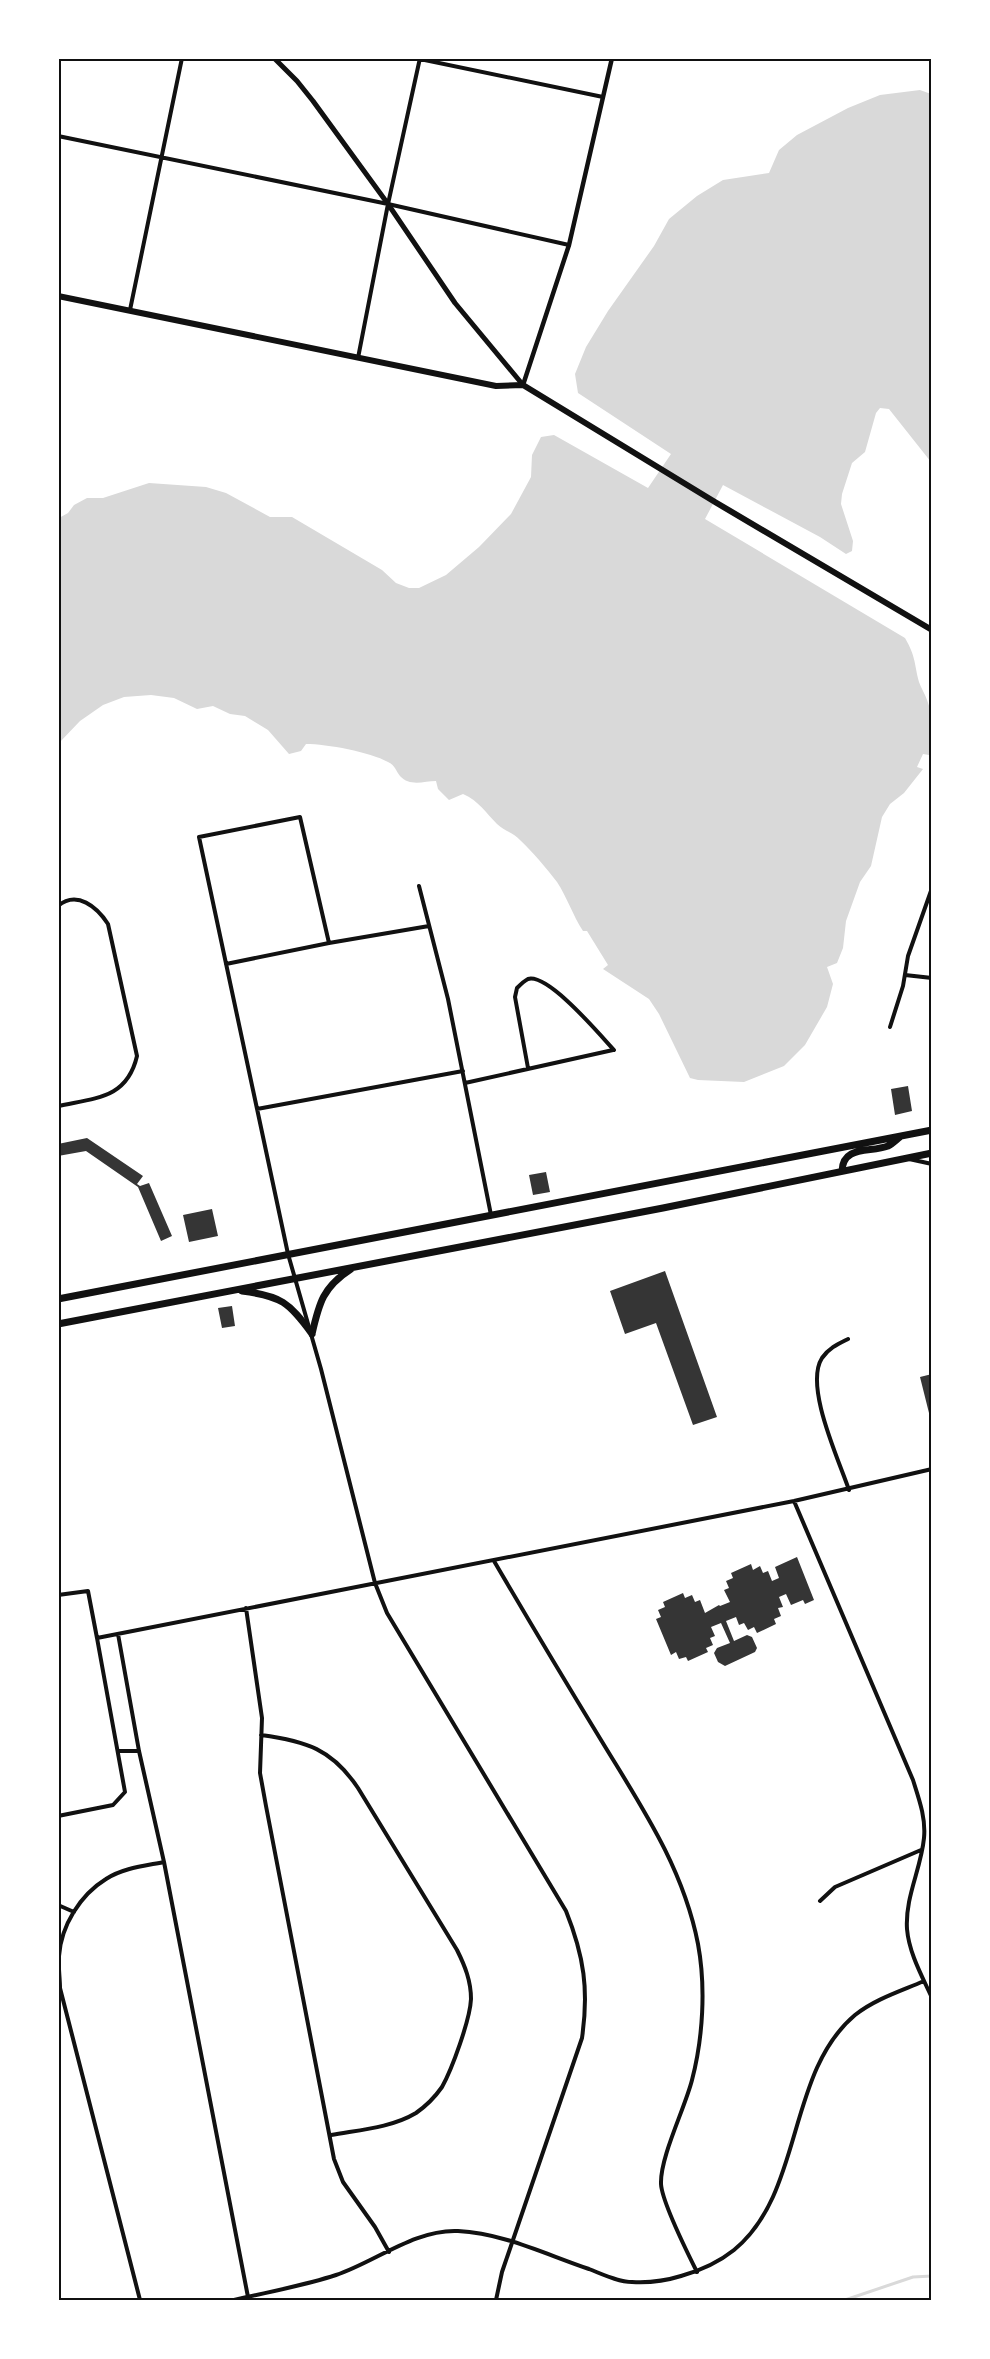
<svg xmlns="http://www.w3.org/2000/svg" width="990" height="2359" viewBox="0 0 990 2359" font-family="Signika,sans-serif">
<rect width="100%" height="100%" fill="#fff"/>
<path fill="#d9d9d9" d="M920,90L931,94V462L889,409L880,408L876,413L865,452L852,463L842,494L841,504L853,541L852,551L846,554L820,537L723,485L705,519L905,638C916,657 914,663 919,682C921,688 925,694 927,700C933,715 935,739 929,755L923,754L917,767L923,769L904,793L890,804L882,817L871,866L860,882L846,921L843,948L837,963L827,967L833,984L827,1007L805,1045L784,1066L744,1082L698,1080L690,1078L659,1014L649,999L603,969L608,965L587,931H583C573,916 567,897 557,882C547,869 532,851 520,840C514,833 504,831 497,824C486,813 479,801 463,794L449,800L438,789L436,781C424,781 410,787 400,776C396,771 395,765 388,762C370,752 327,744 306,744L301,751L289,754L268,730L245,716L230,714L213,706L197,709L174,698L151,695L124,697L103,705L80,721L59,743V518L68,513L74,505L87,498H103L149,483L206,487L226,493L270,517H292L382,570L396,583L409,588H419L446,575L479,547L511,514L531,477L532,455L541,437L554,435L648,488L671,454L578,393L575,374L586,347L608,311L654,246L669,219L697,196L723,180L769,173L779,150L797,135L848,108L880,95Z"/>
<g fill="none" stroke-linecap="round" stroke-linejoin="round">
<path stroke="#d9d9d9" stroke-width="3" d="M845,2300L913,2277L932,2276"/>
</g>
<path fill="#353535" d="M908,1086L912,1111L895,1115L891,1089Z
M87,1138L143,1176L137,1184L140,1186L149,1183L172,1236L161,1241L138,1187L86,1151L58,1156V1144Z
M546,1172L550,1192L533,1195L529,1175Z
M212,1209L218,1236L189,1242L183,1215Z
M665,1271L717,1417L693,1425L656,1323L625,1334L610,1291Z
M232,1306L235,1326L222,1328L218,1308Z
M932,1374V1421H931L920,1377Z
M797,1557L814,1600L805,1604L803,1600L791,1605L786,1594L779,1597L783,1607L778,1608L781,1616L774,1619L776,1624L757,1633L754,1627L748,1630L744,1623L739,1625L736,1617L726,1621L734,1641L747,1635L752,1637L757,1648L755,1652L725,1666L718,1662L714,1653L717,1648L730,1643L721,1623L711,1627L715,1636L710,1638L713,1645L706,1648L708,1652L688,1661L686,1657L679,1659L676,1652L671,1655L656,1619L661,1617L658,1610L665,1607L663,1602L683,1593L685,1598L692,1595L695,1602L700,1600L705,1613L719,1605L720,1606L730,1602L724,1590L729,1588L726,1581L733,1578L731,1573L751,1564L753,1570L760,1566L763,1573L768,1571L772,1581L779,1578L775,1567Z"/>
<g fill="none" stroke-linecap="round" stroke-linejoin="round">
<path stroke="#111" stroke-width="4" d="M415,58L603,97
M58,136L388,204L569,245
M130,310L182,58
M358,358L388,204L420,58
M419,886L448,999L491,1215
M58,906C77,890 97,907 108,924L137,1056C127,1099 95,1098 58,1106
M329,943L300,817L199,837L288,1254L321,1369L375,1583L387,1613L566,1911C584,1956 589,1990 582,2038L502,2272L496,2300
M226,964L329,943L429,926
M905,975L932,978
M890,1027L903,986L908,956L932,888
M528,1068L515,997L517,988C520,985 524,981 528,979C548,973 600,1035 614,1050
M465,1083L613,1050
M257,1109L463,1071
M909,1159L932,1164
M848,1339C838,1344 829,1348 822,1358C804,1386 839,1460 849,1490
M794,1501L913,1780C919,1799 926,1818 924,1838C921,1869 905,1897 907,1929C909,1953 922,1976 932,1998
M494,1561C529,1621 565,1681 601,1740C641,1806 683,1867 698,1944C706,1987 703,2038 692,2080C685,2108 660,2157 661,2184C662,2202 688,2254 697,2272
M58,1595L88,1591L97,1638L794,1501L932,1469
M246,1608L262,1718L260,1773L266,1806L334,2159L343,2182L375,2227L389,2252
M118,1634L139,1751L164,1862L248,2297
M261,1735C306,1741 332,1749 358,1788L457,1950C465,1966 471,1981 471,1999C470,2020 452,2069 442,2087C435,2097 426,2106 416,2113C391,2128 358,2130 331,2135
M119,1751H139
M58,1816L113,1805L125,1792L97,1638
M820,1901L835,1887L921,1850
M58,1905L74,1912
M140,2300L60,1988C60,1978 58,1966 59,1956C61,1926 80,1895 106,1879C123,1868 144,1866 164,1862
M234,2300C268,2292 303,2286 336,2275C375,2262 415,2229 458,2231C503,2233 547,2255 589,2269C602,2274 618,2282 632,2282C650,2283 665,2281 681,2276C699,2271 719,2262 734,2250C804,2193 786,2073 855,2015C875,1999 901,1991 924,1981"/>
<path stroke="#111" stroke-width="4.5" d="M523,385L569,245L612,58"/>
<path stroke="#111" stroke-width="5" d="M274,58L297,81L313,101L388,204L455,303L523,385"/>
<path stroke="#111" stroke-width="6" d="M58,296L496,386L523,385L715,502L932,630"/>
<path stroke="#111" stroke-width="7" d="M842,1171C843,1145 870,1153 888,1146C892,1144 896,1140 900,1137
M242,1291C281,1296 289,1302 312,1334
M58,1299L932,1130
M58,1324L663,1208L932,1153
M312,1334C319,1303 323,1287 351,1269"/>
</g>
<rect width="990" height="2359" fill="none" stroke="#ffffff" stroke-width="120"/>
<rect x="60" y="60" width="870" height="2239" fill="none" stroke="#111" stroke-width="2"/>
</svg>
